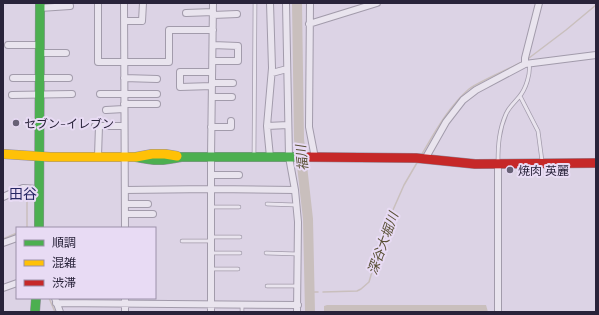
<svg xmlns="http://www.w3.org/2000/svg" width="599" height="315" viewBox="0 0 599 315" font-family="'Playfair Display','Noto Sans JP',serif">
<rect width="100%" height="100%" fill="#dcd3e5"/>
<path fill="#c9bfbd" d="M327,305H486L488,312H324V306Z"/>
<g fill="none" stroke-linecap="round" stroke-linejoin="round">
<path stroke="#c9bfbd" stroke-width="1.5" d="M529,58L566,30L596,5
M422,154C435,132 449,106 469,89C482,80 507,70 522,62
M27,228V192
M3,239L17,233
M310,292H318
M323,292L357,291L361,289L369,282L385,228L404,185L418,161
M49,298L55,312"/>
<path stroke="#c9bfbd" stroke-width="10" d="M297,3L299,139L308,219L310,312"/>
<defs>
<path id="lane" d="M520,96L538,131L542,161
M254,155L255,3
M498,162C498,145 499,130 506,114C509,107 514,103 519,97C526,89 531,73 529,63
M267,204L296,205
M211,207H239
M211,237H240
M182,241H211
M211,253H240
M266,253L298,254
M211,269H238
M267,286H298
M242,312V305"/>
<path id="street" d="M98,3V62H169V30H213
M124,3L125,228
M270,3L272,68L267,126L270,157
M286,3L289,157L295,190L298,222L297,312
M310,3L309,127L315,158
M539,3L525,58V64L596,55
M40,8L70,6
M186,13L213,12
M213,15L237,14
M124,21H142L143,3
M309,24L377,3
M8,45H40
M39,53H66
M213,61H238V46L213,45
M272,73L287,69
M13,78H69
M124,78L157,79
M212,83H233
M212,86L180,87V72H212
M100,94H157
M12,95L72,94
M212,97H232
M124,104H157
M106,110L124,109
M95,126H124
M267,126L288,125
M211,127H231V121
M98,156L99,126
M425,159L446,122L463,100L476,90L525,64
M498,164V312
M211,175H239
M125,190L211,189L295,190
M3,197L23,188L39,189
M125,204H148
M125,214H153
M3,243L17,238
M3,288L17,283
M55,298L60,312
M56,303L298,305
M125,312V298
M211,312V157L213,3"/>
<path id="fast" d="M136,157C155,161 162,161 181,157H303
M39,228L40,3
M35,312L36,298"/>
<path id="slow" d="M3,154L50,157H136L152,154H165L177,156"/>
<path id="jam" d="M303,157L416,158L475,164L596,163"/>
</defs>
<use href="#lane" stroke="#a29bab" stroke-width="4.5"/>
<use href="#street" stroke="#a29bab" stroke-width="8"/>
<use href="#fast" stroke="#918b9b" stroke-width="10"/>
<use href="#slow" stroke="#918b9b" stroke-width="10"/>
<use href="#jam" stroke="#918b9b" stroke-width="10"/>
<use href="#lane" stroke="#e9e4ee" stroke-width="3"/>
<use href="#street" stroke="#e9e4ee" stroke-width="6"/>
<use href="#fast" stroke="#4caf50" stroke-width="9"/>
<use href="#slow" stroke="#ffc107" stroke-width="9"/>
<use href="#jam" stroke="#c62828" stroke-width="9"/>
</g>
<g fill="#686176" stroke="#e8dbf4" stroke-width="1.5">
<circle cx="16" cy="123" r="4"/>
<circle cx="510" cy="170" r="4"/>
</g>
<g text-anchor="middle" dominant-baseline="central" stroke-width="4" stroke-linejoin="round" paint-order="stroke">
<g font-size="12" fill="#29233a" stroke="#e8dbf4" text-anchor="start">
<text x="24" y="123">セブン-イレブン</text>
<text x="518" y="170">焼肉 英麗</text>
</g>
<g font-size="13" font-style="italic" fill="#584f34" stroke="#e8dbf4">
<text transform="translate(301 158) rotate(-96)">福川</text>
<text transform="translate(382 243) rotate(-70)">深谷大堀川</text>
</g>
<g font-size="14" fill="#262663" stroke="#e8dbf4">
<text x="23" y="193">田谷</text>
</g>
</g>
<rect width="599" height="315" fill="none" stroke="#29233a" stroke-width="8"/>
<rect x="16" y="227" width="140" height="72" fill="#e8dbf4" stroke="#9c91aa"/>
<rect x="24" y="240" width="20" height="6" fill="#4caf50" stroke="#9c91aa"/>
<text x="52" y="247" font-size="12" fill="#29233a">順調</text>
<rect x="24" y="260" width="20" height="6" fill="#ffc107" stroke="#9c91aa"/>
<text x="52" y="267" font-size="12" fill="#29233a">混雑</text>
<rect x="24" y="280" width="20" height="6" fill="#c62828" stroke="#9c91aa"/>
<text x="52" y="287" font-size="12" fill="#29233a">渋滞</text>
</svg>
